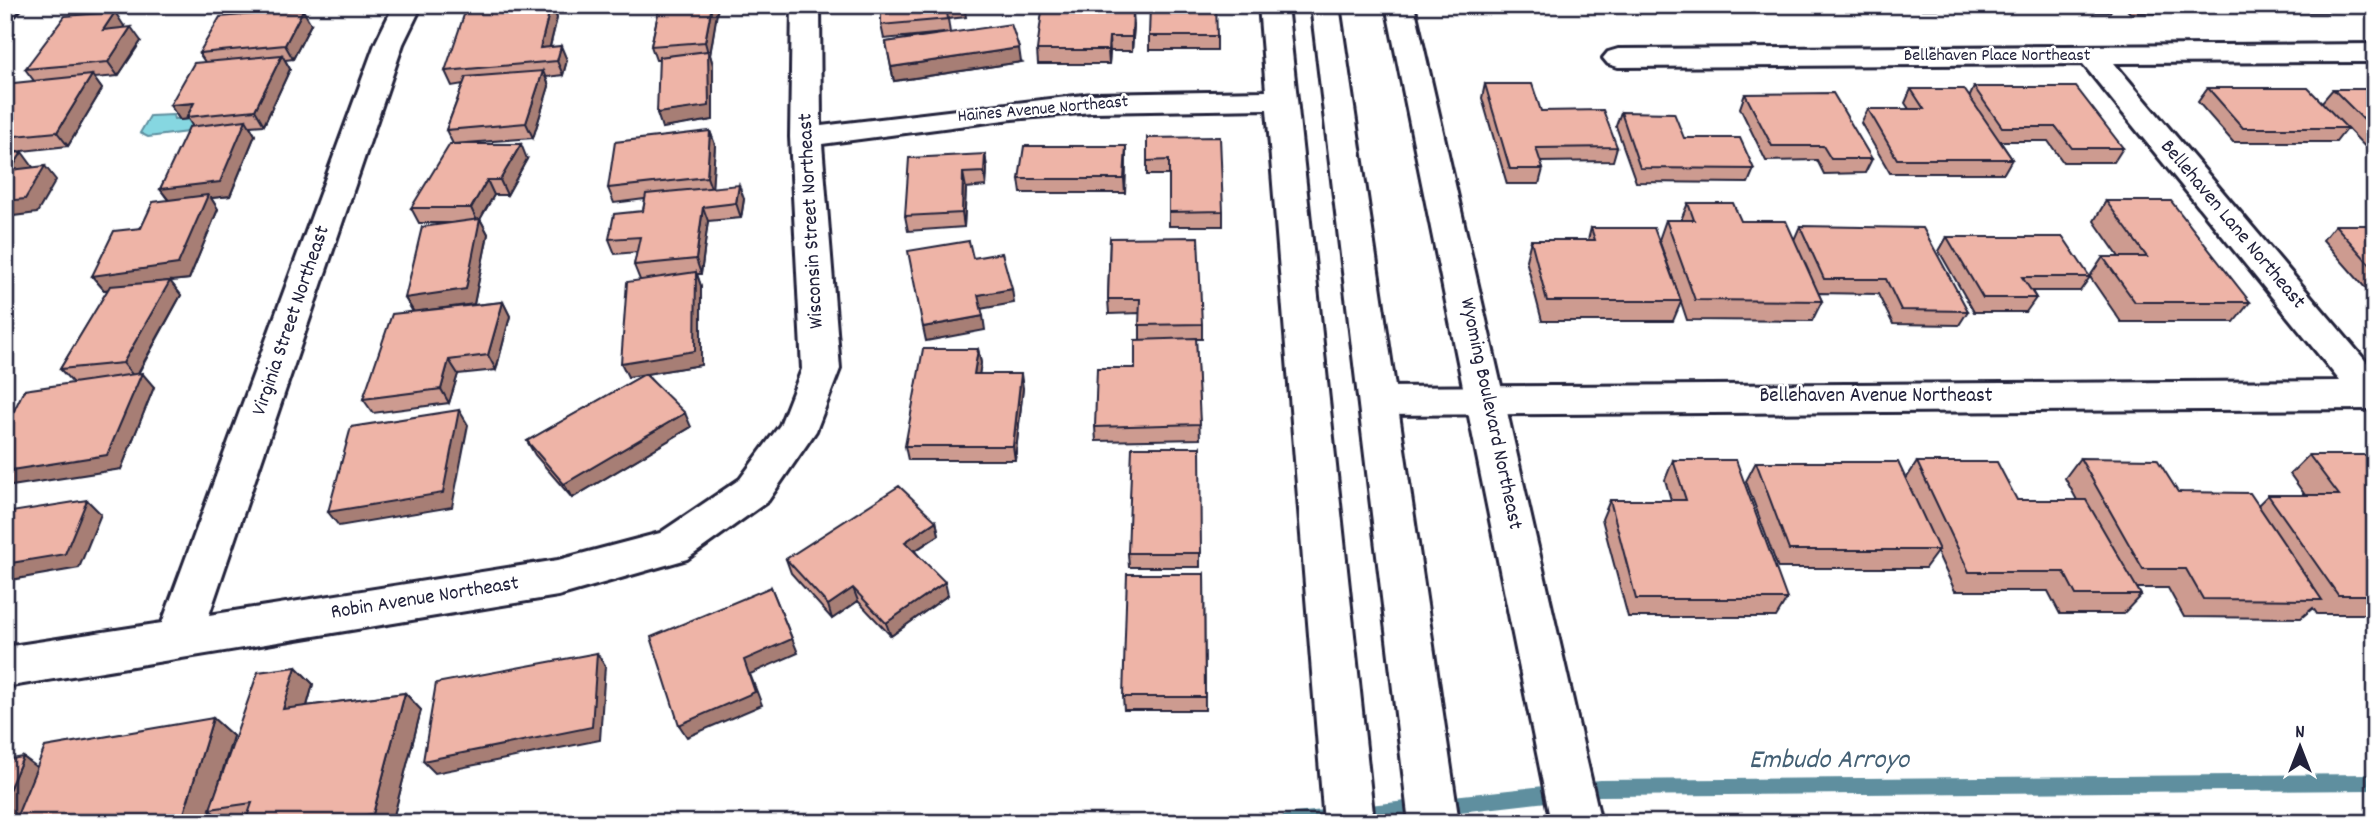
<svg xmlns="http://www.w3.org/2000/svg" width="2380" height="828" viewBox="0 0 2380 828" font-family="Dekko,sans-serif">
<rect width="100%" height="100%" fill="#fff"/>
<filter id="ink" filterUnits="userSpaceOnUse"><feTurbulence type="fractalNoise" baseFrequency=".0143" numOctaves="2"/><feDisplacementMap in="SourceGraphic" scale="14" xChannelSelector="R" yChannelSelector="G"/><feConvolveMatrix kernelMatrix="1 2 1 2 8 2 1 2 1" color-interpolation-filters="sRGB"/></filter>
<g filter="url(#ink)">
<path fill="#86d7e1" stroke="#5e8f9f" stroke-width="2" d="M173,115L174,119L201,118L195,131L148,137L140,133L150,116Z"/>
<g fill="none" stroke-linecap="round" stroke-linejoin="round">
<path fill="#5e8f9f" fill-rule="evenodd" d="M2375,774V790L1600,796L1364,823H1277L1280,817L1286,814L1600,780Z"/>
<defs>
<path id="minor" d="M5,5H23L15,15L5,17Z
M394,5H422L403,44L209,615L558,560L660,533L740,479L780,425L802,369L790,137L792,5H820L821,126L1092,94L1266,91L1259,5H1287L1374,823H1324L1267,109L1092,112L1012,119L822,144L840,369L816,431L768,501L687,559L558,596L5,687V647L162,623L375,44Z
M2375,44V62L2114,63L2375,372V409L1378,415L1365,411L1359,401L1365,391L1378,387L2340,381L2083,64L1618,67L1608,64L1603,58L1608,52L1618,49Z"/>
<path id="secondary" d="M1311,5H1339L1459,823H1409Z
M1386,5H1414L1601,823H1551Z"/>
</defs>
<use href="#minor" stroke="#22223b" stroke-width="6"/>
<use href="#secondary" stroke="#22223b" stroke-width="6"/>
<use href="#minor" fill="#fff" fill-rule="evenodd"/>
<use href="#secondary" fill="#fff" fill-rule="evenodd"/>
</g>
<path fill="#cd9b90" stroke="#22223b" stroke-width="2" d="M476,5H574L569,14H556L557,18L550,47L567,60L563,75L546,77L549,86L533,138L453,144L446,130L463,84L452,86L445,71L479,11Z
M660,5H718L710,55L713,65V120L662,128L659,60H656L651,46Z
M881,5H964L966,17L948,19L950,33L1021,62L894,81L886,42L944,33L884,39L881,25Z
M1112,5L1113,11L1134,25L1132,51H1110L1109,64H1038L1037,50L1066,11Z
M1680,5H1733L1731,11H1682Z
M1790,5H1894L1892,9H1792Z
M1901,5H2005L2003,9H1904Z
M2067,5H2114L2110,12H2073Z
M2123,5H2175L2170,13H2130Z
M2232,5H2345L2340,12L2239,13Z
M2348,5H2375V11H2355Z
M311,24L293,59L285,60L290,69L264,125L250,126L255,135L230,196L211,198L218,209L189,279L170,281L181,295L138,374L154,387L121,469L73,383L60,369L108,290H104L92,276L168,200L160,189L193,127L188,119L180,120L170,105L205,62L199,53Z
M124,26L123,28L141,41L118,76L94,78L102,89L68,146L5,153V95L34,81L25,69Z
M1149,36H1217V50H1149Z
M1485,84L1617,147L1613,161L1540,162L1543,169L1539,184H1507L1482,98Z
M1974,87L2123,148L2114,162H2063L2048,141H2000L2012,159L2004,173H1890L1861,123L1868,109H1909L1905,103L1911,89L1970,96Z
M2208,88L2322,102L2333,89L2375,92V157L2347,128L2336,142H2233L2198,102Z
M1745,94L1872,159L1865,173L1824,174L1817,160L1766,161L1740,108Z
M1621,112L1684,138L1754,169L1748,183L1636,182L1616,126Z
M710,131L715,145L712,188L744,199L741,218L708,221L701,274H697L701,286V365L646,374L691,427L572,498L535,455L527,441L645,374L628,377L640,280L634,265L637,252L615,254L609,239L643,211L645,199L614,203L608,188Z
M1147,138L1223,211V226H1169V175H1147Z
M985,154L987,168L986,186L966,188L964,227L908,231L905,216Z
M527,159L507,195H494L480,219L488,234L474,304L434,309L503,302L510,316L496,370L458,374L449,403L373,413L363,399L413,312L405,298L454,223H419L411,208Z
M1126,160L1125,193H1021L1019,179Z
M2106,201L2250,302L2234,322H2121L2090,277L2080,291H2032L2036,298L2026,312H1974L1939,251L1947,237L2090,276L2103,257H2119L2094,221Z
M1688,203L1794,240L1800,226L1968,311L1959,325L1893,324L1878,294L1818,293L1822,301L1812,321L1687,320L1681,302L1673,321H1542L1526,260L1531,240H1588L1591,228L1678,293L1659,240L1666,220H1681Z
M2335,225H2375V299L2323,240Z
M1110,238L1202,324V339H1196L1200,439L1096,441L1095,427L1135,368L1140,339V313L1109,314L1108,299Z
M978,349L981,363L979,374L1023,388L1015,460H908L905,446Z
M1200,447V567H1129L1128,553Z
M2309,455H2375V614H2317L2313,608L2301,618L2184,617L2168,588H2137L2141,595L2123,614H2060L2048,591H1955L1937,552L1925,568H1778L1746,481L1756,462L1906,479L1917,462L2017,500H2077L2065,478L2080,458L2178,492L2258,505L2268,495H2305L2290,474Z
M1673,460L1787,599L1776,617H1628L1602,519L1610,500H1671L1665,480Z
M936,521L939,535L915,551L948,595L891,636L858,601L832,619L791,573L786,559Z
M1204,574L1205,710H1124L1123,697Z
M296,667L313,684L307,706L405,693L421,710L392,823H227L210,810L207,823H5L23,757L37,767L213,718L233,736L216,790Z"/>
<path fill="#a77e75" stroke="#22223b" stroke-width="2" d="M551,5L557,18L546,62L540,48Z
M565,5H574L569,14Z
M712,5H718V7L710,55L713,65V120L662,128L657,113L708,53L705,42Z
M303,10L311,24L293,59L285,45Z
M1133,11L1134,25L1132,51V37Z
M115,12L124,26L113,44L103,30Z
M131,27L141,41L118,76L108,62Z
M1109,37L1110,51L1109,64L1108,50Z
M561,46L567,60L563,75L557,61Z
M1019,48L1021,62L894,81L891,67Z
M282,55L290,69L264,125L255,110Z
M543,71L549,86L533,138L526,123Z
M92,75L102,89L68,146L57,132Z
M194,103L187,117L188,119L180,120L170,105Z
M246,120L255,135L230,196L211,198L218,209L189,279L170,281L181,295L135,378L123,363L169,281L104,290L92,276L171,203L160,189Z
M710,131L715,145L712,191L707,177Z
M521,144L527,159L507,195L500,180Z
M1126,146V160L1125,193L1124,179Z
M22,152L33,167L23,184L11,170Z
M985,154L987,168L986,186L984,172Z
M45,166L56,180L37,213L5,217V201Z
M963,173L966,188L964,227L962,213Z
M487,180L494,195L478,223L471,208Z
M739,185L744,199L741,218L736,203Z
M703,207L708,221L701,274L696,259Z
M480,219L488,234L474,304L414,312L405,298Z
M696,272L701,286V365L628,377L621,363Z
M1012,289L1014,303L980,309L978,295Z
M503,302L510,316L496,370L488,355Z
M983,316L985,330L926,341L923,327Z
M978,349L981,363L977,388L974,374Z
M449,360L458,374L449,403L441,389Z
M142,373L154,387L121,469L5,487V471Z
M1021,374L1023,388L1015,460L1013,446Z
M459,410L468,425L452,507L339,526L328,512Z
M685,413L691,427L572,498L564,484Z
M87,500L101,514L79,568L5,581V564Z
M936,521L939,535L908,555L905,542Z
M945,582L948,595L891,636L886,623Z
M771,587L798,653L750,674L762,705L687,737L679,725L744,660Z
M853,588L858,601L832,619L828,605Z
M597,653L605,666L600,740L435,773L423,761Z
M296,667L313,684L301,727L283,709Z
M405,693L421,710L392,823H383L373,814Z
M213,718L233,736L207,823H181Z
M23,757L40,770L18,823H5V799Z
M69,819L74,823H48Z"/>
<path fill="#eeb4a7" stroke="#22223b" stroke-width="2" d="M542,5H551L540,48L561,46L557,61L445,71L465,12Z
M660,5H712L705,42L651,46Z
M881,5H946L948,19L881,25Z
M1066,5H1112L1111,11H1133L1132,37H1109L1108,50H1037L1042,11H1066Z
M1150,5H1216L1217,36H1149Z
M303,10L285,45L199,53L220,17Z
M115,12L103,30L131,27L108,62L25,69L65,16Z
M1011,24L1019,48L891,67L886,42Z
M708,51L709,106L657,113L659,57Z
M282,55L255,110L187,117L194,103L170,105L194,63Z
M543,71L526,123L446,130L466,77Z
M92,75L57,132L5,137V95L14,83Z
M1485,84H1532L1541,111L1603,110L1617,147L1536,148L1543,169H1510Z
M1974,87H2076L2123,148H2072L2056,127H2002Z
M2208,88H2308L2347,128H2243Z
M1911,89H1964L2012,159H1897L1868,109H1924Z
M2333,89H2372L2375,92V131Z
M1833,93L1872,159H1831L1823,146H1772L1745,94Z
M1621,112L1674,113L1684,138H1740L1754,169L1640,168Z
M246,120L220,182L160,189L189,127Z
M710,131L707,177L608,188L615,142Z
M1220,137L1223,211L1169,212V160L1147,161V138Z
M450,144H521L500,180H487L471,208H411Z
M1024,146H1126L1124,179H1019Z
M22,152L11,170L45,166L25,199L5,201V154Z
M985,154L984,172L963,173L962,213L905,216L909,158Z
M739,185L736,203L703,207L696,259L634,265L640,237L609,239L614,214L643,211L646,194Z
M208,195L178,264L92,276L114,231L141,228L153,202Z
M2106,201H2171L2250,302H2135L2103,257H2147Z
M1688,203H1733L1741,221H1786L1822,301L1695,300L1666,220H1694Z
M480,219L466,289L405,298L422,227Z
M2335,225H2375V270Z
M1800,226L1923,228L1968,311L1901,310L1886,279H1824Z
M1591,228H1654L1681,301H1547L1531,240H1595Z
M1198,237L1202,324L1139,325L1140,299H1108L1110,238Z
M1947,237H2063L2090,277H2022L2036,298H1983Z
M969,241L973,258L1002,253L1012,289L978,295L983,316L923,327L908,251Z
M696,272L695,351L621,363L627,282Z
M170,281L123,363L60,369L110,286Z
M503,302L488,355L449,360L441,389L363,399L392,314Z
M1196,338L1200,424L1095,427L1097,368H1135V340Z
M923,349H978L974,374H1021L1013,446H905Z
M142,373L107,455L5,471V429L24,390Z
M645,374L685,413L564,484L527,441Z
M459,410L443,493L328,512L351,427Z
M1132,447H1200L1201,553H1128Z
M2309,455H2375V595H2338L2268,495H2339Z
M2080,458L2157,459L2178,492L2250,493L2322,600L2203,599L2186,569H2143Z
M1673,460H1736L1787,599H1636L1610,500H1686Z
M1756,462H1898L1939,550H1789Z
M1917,462H1997L2017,500H2086L2141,595H2076L2064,572H1969Z
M899,486L936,521L905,542L945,582L886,623L853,588L828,605L786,559Z
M87,500L65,554L5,564V513Z
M1127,574H1204L1205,697H1123Z
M771,587L792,639L744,660L755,692L679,725L651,637Z
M597,653L592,727L423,761L436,683Z
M296,667L283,709L405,693L373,814L311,823H245L252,803L210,809L258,672Z
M213,718L181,823H67L69,819L48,823H14L45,747Z
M23,757L5,799V760Z"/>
</g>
<g text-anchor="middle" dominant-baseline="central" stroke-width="5" stroke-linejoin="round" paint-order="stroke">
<g font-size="18" fill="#22223b" stroke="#fff">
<text x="1997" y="56">Bellehaven Place Northeast</text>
<text transform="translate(1043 110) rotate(-5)">Haines Avenue Northeast</text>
</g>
<g font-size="21" fill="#22223b" stroke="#fff">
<text transform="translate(812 221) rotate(-93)">Wisconsin Street Northeast</text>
<text transform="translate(2232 225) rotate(50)">Bellehaven Lane Northeast</text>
<text transform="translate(292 321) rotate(-71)">Virginia Street Northeast</text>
<text x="1876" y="397">Bellehaven Avenue Northeast</text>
<text transform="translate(1490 414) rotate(78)">Wyoming Boulevard Northeast</text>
<text transform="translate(425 599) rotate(-9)">Robin Avenue Northeast</text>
</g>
<g font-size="28" font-style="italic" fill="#456175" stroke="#fff">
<text x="1829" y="762">Embudo Arroyo</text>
</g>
</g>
<rect width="2380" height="828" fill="none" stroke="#fff" stroke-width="28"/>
<rect x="14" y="14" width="2352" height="800" fill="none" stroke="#22223b" stroke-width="2.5" filter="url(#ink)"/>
<g transform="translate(2300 747)" stroke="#ffffff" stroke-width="5" paint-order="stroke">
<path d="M0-5L12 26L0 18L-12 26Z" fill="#22223b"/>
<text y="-10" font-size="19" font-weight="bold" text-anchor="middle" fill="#22223b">N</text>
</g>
</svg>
